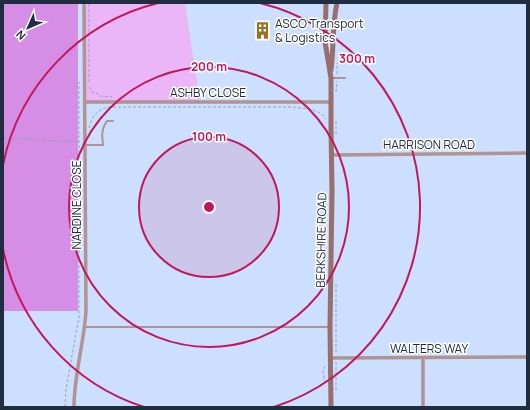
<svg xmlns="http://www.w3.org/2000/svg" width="530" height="410" viewBox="0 0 530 410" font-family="Manrope,sans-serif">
<rect width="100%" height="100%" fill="#ccdffe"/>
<path fill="#ebb6f7" d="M84,3H185L200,102H85Z"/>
<path fill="#d68de5" d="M3,3H78V311H3Z"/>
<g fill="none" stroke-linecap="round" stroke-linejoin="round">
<path stroke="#93a4bf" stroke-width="1" stroke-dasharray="3 2" stroke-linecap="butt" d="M337,74V63
M89,82V3
M89,87L92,92L96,93L100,96L112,97
M336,92L337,81
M113,107H293C305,109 319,108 326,119
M336,121V134
M89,128C92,115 99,107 113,107V106
M79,134V83L80,82
M3,138L79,142
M336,284V353
M336,362V391
M325,366L323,371L325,384
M65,407L66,389L79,317V135"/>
<path stroke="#b09392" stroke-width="2" d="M332,78H345
M85,145H103C102,136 101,129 107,121H113
M85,327H329"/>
<path stroke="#b09392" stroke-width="3.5" d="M85,102H331
M331,155L527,153
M331,358L527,357
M74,407C74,375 84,343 86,311L84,3
M423,407V358"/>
<path stroke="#996e6e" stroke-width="5" d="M326,3L325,42L331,78V128L332,191L330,327L331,407
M331,70C334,47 332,25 337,3"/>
</g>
<circle cx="209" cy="207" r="70" fill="#c2185b" fill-opacity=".12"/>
<g fill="none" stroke="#c2185b" stroke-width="2">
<circle cx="209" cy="207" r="70"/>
<circle cx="209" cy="207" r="140"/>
<path d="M144 407A210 210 0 0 1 3 249M3 165A210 210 0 0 1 158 3M260 3A210 210 0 0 1 274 407"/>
</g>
<defs>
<symbol id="building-bare" viewBox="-9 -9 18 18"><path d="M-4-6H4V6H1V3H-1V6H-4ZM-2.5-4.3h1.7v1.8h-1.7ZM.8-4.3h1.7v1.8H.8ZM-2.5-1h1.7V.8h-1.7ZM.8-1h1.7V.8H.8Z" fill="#9b721f" stroke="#fff" stroke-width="2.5" paint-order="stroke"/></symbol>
</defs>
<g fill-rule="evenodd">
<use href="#building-bare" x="250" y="18" width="25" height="25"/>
</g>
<g text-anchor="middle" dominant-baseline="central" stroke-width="3" stroke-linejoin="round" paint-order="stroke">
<g font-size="12" fill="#202c40" stroke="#fff" text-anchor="start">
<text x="275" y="23">ASCO Transport<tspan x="275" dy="14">&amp; Logistics</tspan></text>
</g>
<g font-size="12" fill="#202c40" stroke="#fff">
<text x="208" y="92">ASHBY CLOSE</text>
<text x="429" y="144">HARRISON ROAD</text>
<text transform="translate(76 205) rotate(-90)">NARDINE CLOSE</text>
<text transform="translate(321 240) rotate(-89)">BERKSHIRE ROAD</text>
<text x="429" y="348">WALTERS WAY</text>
</g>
</g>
<circle cx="209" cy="207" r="6" fill="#c2185b" stroke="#fff" stroke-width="2"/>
<g font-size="12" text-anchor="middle" font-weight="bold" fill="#c2185b" stroke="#fff" stroke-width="3" stroke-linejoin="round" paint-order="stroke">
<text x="357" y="63">300 m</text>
<text x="209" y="71">200 m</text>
<text x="209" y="141">100 m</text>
</g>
<rect width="530" height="410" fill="none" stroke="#202c40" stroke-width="8"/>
<g transform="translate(28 28) rotate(225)" stroke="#ffffff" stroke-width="3" paint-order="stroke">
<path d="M0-3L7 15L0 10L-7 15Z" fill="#202c40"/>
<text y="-6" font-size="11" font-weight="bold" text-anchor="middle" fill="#202c40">N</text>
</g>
</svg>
